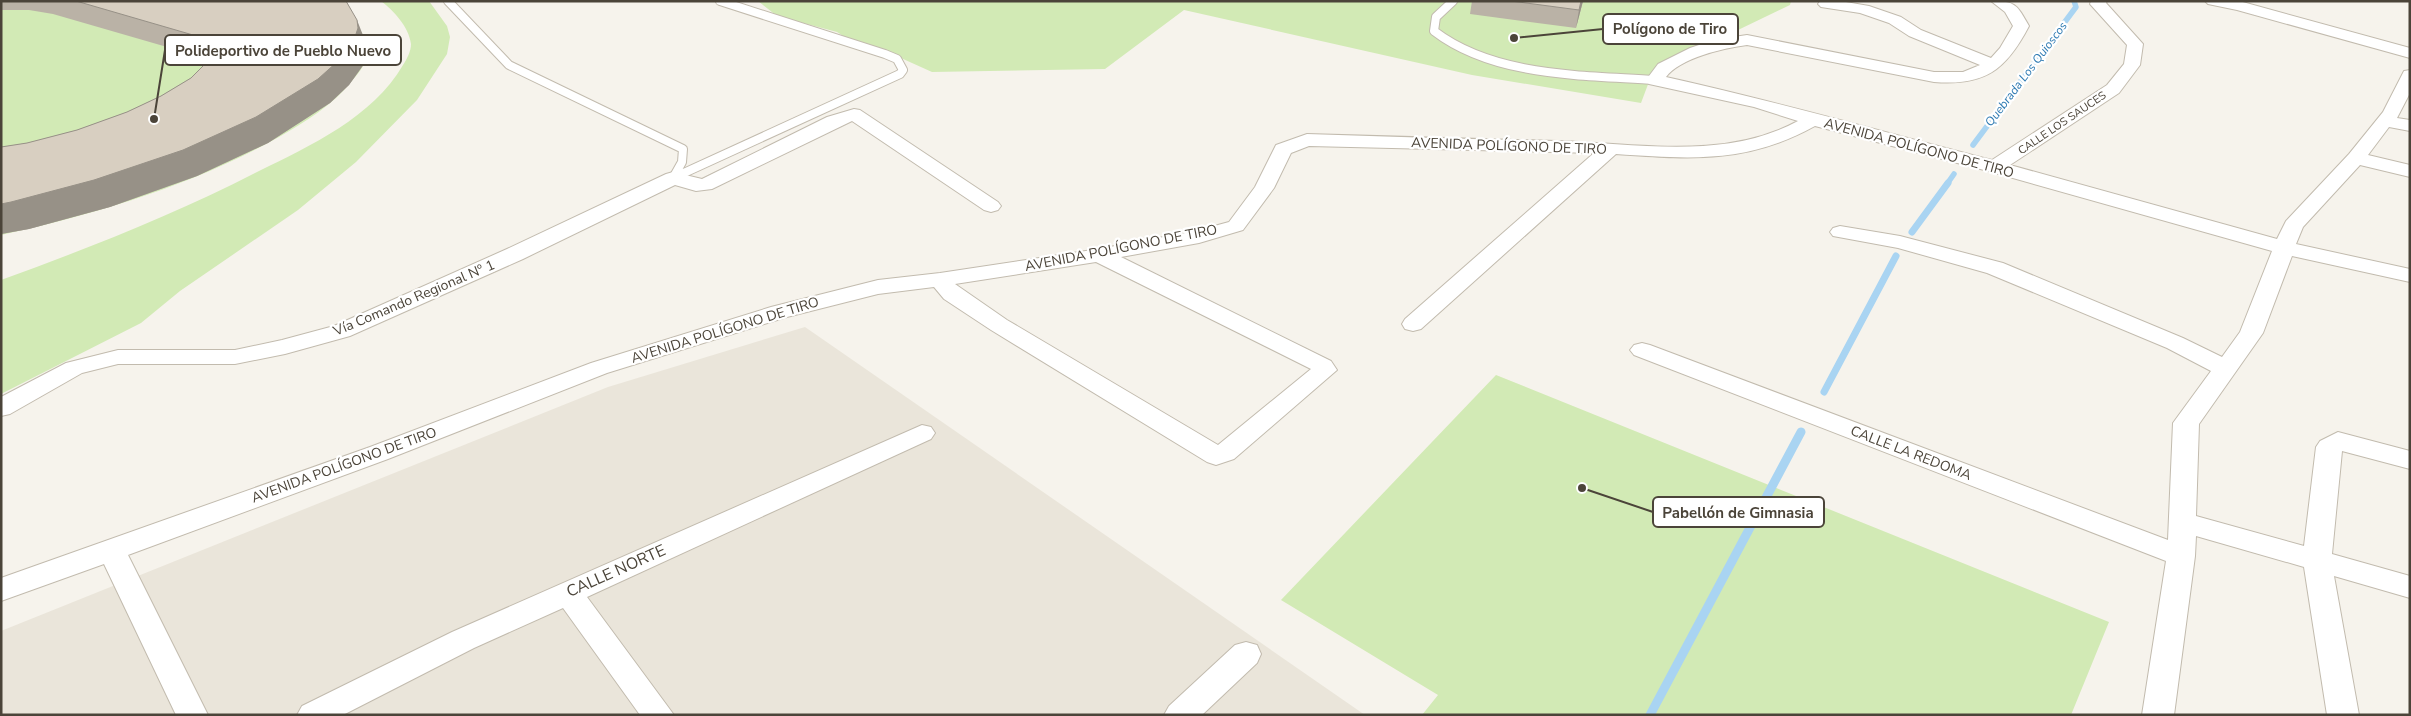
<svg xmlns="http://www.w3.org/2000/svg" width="2411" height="716" viewBox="0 0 2411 716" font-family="'Nunito Sans',sans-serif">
<rect width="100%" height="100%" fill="#f6f3ec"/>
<path fill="#eae5da" d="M805,327L1365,715H1V631L608,387Z"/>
<path fill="#d2eab5" d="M1,1L359,28C363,35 368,44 368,52C367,63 358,74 351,82C333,105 305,122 279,137C193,185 97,214 1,235Z
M381,1H429L447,26L450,37L447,54L417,100L356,162L298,210L180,291L141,323L1,394V280C89,248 176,214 259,171C310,146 373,117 403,65C407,59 411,51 411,44C409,27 394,11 381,1Z
M758,1H1791L1790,5L1653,71L1641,103L1472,75L1184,10L1105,69L932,72L892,54L848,39L837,32L777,16Z
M1496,375L2109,622L2071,715H1422L1438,695L1281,600Z"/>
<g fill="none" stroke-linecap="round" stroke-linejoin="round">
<path stroke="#a9d4f2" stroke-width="5.5" d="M1973,145L2076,7L2074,1
M1947,184L1954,174"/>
<path stroke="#a9d4f2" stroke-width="7" d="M1912,232L1948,183
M1824,392L1896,256"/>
<path stroke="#a9d4f2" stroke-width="9" d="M1650,715L1801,432"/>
<defs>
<path id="service" d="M448,1L509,65L683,149L682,162L673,178
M1453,1L1436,17L1434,31C1494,77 1582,75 1655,80
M673,178L900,74L903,70L897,59L885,54L720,1"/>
<path id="minor" d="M1820,1H1840L1869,6L1901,17L1921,30L1991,58L2000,48L2013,26L2005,12L1991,1C2016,1 2017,5 2029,26C2006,70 1985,86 1934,82L1747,45C1724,48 1680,58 1666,77C1775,101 1883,132 1992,160L2107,85L2124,64L2127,45L2090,4L2091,1H2107L2106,3L2143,44L2140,65L2119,93L2010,165L2277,239L2286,221L2349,154L2383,112L2404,71L2410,70V93L2397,118L2410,120V131L2389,127L2368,155L2410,165V177L2360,165L2303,227L2296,244L2410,269V282L2292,256L2263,333L2199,424L2196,516L2304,546L2316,447L2320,441L2338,432L2410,451V469L2342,451L2332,554L2410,576V598L2334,576L2359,715H2327L2304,567L2196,536L2195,556L2174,715H2142L2166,561L1634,355L1630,350L1634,345L1642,343L1650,345L2168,540L2173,423L2211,371L2167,348L1987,273L1898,248L1833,236L1830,232L1833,228L1840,226L1900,236L2003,263L2183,338L2222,357L2240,332L2272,251L1988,171L1815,126C1747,164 1691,159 1616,154L1421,329L1413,331L1405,329L1402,324L1405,319L1594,153L1309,146L1291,153L1274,188L1243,230L1199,243L1121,257L1331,361L1337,370L1234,459L1216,465L1207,462L991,330L944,299L934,287L878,294L787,317L607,373L388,459L128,555L208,715H176L104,564L1,601V578L370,447L591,363L771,307L878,280L940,273L1099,249L1196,231L1229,222L1255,187L1276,145L1307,134C1390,137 1473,139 1557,141C1637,143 1724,161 1798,121L1754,107L1649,84L1646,80L1658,64L1690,48L1714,40L1747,35L1934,72H1963L1980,65L1909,36L1889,23L1860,13L1821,7L1818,4ZM1096,262L1311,369L1218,445L1007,320L955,284Z
M2205,1H2239L2410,48V58L2237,10L2208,4Z
M854,109L860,110L998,202L1001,206L998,210L991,212L984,210L852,121L712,189L696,191L675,185L523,259L350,336L285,354L235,364H118L82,373L10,414L1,416V397L66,363L118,350H235L282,340L334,326L507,249L666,174L673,172L702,179L827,117Z
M922,425L931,427L935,433L931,439L587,597L674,715H640L563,608L474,648L343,715H297L302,706L452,632Z
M1246,642L1257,645L1261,654L1257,663L1202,715H1164L1169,706L1235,645Z"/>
</defs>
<use href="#service" stroke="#c2bbae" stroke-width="10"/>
<use href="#minor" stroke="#c2bbae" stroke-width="2"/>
<use href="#service" stroke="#fff" stroke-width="8"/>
<use href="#minor" fill="#fff" fill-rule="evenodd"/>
</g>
<path fill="#bab2a6" d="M1,1H346L366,43L368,52L364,64L349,85L330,103L268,143L197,176L110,207L29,229L1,234V147L27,143L77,130L127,112L161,96L191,78L207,62L208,60L205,58L53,14L29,10H1Z
M1472,1H1583L1576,28L1470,14Z"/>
<path fill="#979187" d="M1581,1H1583L1576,28L1579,10Z
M357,20L366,43L368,52L364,64L349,85L330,103L268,143L197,176L110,207L29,229L1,234V204Z"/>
<path fill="#d8cfc1" stroke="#979187" d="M76,1H346L357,20L358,28L354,40L338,61L318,79L256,117L183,150L94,180L11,202L1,204V147L27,143L77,130L127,112L161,96L191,78L207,62L210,51L206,42L193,35Z
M1511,1H1581L1579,10Z"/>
<g text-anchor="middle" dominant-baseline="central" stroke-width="4.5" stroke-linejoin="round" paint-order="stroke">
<g font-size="11" fill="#4b4439" stroke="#fff">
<text transform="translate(2062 123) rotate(-34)">CALLE LOS SAUCES</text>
</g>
<g font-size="12" font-style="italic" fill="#2e7ab2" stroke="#fff">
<text transform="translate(2026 74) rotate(-53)">Quebrada Los Quioscos</text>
</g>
<g font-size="14" fill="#4b4439" stroke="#fff">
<text transform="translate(1509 146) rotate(2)">AVENIDA POLÍGONO DE TIRO</text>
<text transform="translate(1919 148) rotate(15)">AVENIDA POLÍGONO DE TIRO</text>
<text transform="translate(1121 248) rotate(-11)">AVENIDA POLÍGONO DE TIRO</text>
<text transform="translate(414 298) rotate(-23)">Vía Comando Regional Nº 1</text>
<text transform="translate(725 330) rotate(-17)">AVENIDA POLÍGONO DE TIRO</text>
<text transform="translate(1911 453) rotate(21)">CALLE LA REDOMA</text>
<text transform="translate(344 465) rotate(-20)">AVENIDA POLÍGONO DE TIRO</text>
</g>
<g font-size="16" fill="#4b4439" stroke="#fff">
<text transform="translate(616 571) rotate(-24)">CALLE NORTE</text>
</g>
</g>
<path fill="none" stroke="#4b4439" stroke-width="2" d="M1514 38L1603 29M154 119L165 50M1582 488L1653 512"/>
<g fill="#4b4439" stroke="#fff" stroke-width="2">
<circle cx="1514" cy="38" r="5"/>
<circle cx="154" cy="119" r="5"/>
<circle cx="1582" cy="488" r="5"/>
</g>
<g fill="#fff" stroke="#4b4439" stroke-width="2">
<rect x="1603" y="14" width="135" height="30" rx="5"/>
<rect x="165" y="35" width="236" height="30" rx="5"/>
<rect x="1653" y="497" width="171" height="30" rx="5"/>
</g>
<g font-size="15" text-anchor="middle" font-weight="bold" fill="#4b4439">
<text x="1670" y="34">Polígono de Tiro</text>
<text x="283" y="56">Polideportivo de Pueblo Nuevo</text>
<text x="1738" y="518">Pabellón de Gimnasia</text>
</g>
<rect width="2411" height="716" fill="none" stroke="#4b4439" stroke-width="5"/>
</svg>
